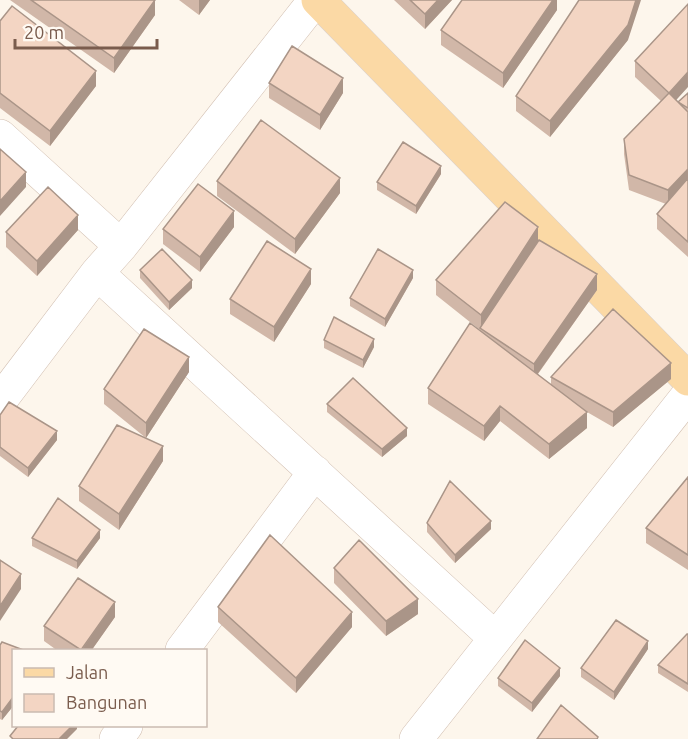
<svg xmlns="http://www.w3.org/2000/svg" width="688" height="739" viewBox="0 0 688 739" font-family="Ubuntu,sans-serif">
<rect width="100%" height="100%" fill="#fdf6ec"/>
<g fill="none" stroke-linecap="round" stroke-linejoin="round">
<defs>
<path id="minor" d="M0,136L121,246
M97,273L494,637
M0,401L97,273L121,246L315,0
M182,650L315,472
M116,739L126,726
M416,739L688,395"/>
<path id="major" d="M318,0L688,379"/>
</defs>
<use href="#minor" stroke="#d1beb0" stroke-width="34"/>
<use href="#major" stroke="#dad1cd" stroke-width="34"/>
<use href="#minor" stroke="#fff" stroke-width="33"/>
<use href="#major" stroke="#fbd9a5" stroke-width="33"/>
</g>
<path fill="#d1b7a8" d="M10,0H155V15L114,73Z
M179,0H210L199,15Z
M394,0H452L425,29Z
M557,0V10L503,88L441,45V30Z
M0,21L96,86L50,146L0,108Z
M628,40L550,137L516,111V96Z
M635,61L678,102L688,93V257L657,229V214L666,204L629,190L624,154V139L661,101L635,77Z
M269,83L343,93L320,130L269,98Z
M441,174L416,214L377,190V182Z
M217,181L340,193L295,254L217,196Z
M234,227L200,272L163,244V229Z
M78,230L37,276L6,247V232Z
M538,242L597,290L538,374L551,385V377L671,379L613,427L587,412V428L549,459L500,421L484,441L428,404V388L480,330L436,295V280Z
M140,270L192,288L169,310L140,278Z
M413,278L385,327L350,306V298Z
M311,284L274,342L230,314V299Z
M324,340L374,347L363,368L324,348Z
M189,372L146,438L104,404V389Z
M327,404L407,436L382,457L327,412Z
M0,415L57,440L28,477L0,456Z
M163,461L119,530L79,501V486Z
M688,477V570L646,543V528Z
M427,523L491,529L455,563L427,532Z
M32,538H100L77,569L32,546Z
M334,568L418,614L386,636L334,583Z
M218,607L352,627L296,693L218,622Z
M115,617L91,651H58L44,641V626Z
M688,634V692L658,673V665Z
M0,645L14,651V705L2,720L0,719Z
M648,649L614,700L581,677V668Z
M560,676L532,712L498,686V678Z"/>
<path fill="#aa9588" d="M155,0V15L114,73V58Z
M199,0H210L199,15Z
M438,0H452L425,29V14Z
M553,0H557V10L503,88V73Z
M636,0H641L628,40L550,137V121Z
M96,71V86L50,146V131Z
M688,72V87L669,108V93Z
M343,78V93L320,130V115Z
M441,166V174L416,214V206Z
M688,169V184L668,205V190Z
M26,172V187L0,216V201Z
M340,178V193L295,254V239Z
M234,211V227L200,272V257Z
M78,215V230L37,276V261Z
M538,227V242L481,328V315Z
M311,269V284L274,342V327Z
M413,270V278L385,327V319Z
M597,274V290L534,379V364Z
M192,280V288L169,310V302Z
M374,339V347L363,368V360Z
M189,357V372L146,438V423Z
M671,363V379L613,427V412Z
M500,406V421L484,441V426Z
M587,412V428L549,459V444Z
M407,428V436L382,457V449Z
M57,431V440L28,477V468Z
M163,446V461L119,530V514Z
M491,521V529L455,563V555Z
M100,530V538L77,569V561Z
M21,574V589L0,621V606Z
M418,599V614L386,636V621Z
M115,602V617L91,651H81Z
M352,612V627L296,693V678Z
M648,641V649L614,700V692Z
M560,668V676L532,712V703Z
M14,696V705L2,720V712Z
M72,726H77V729L67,739H59Z"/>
<path fill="#f3d5c3" stroke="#aa9588" stroke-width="1.5" d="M31,0H155L114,58Z
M410,0H438L425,14Z
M462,0H553L503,73L441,30Z
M579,0H636L628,25L550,121L516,96Z
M688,4V72L669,93L635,61Z
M12,6L96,71L50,131L0,93V21Z
M292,46L343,78L320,115L269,83Z
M669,93L678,102L688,93V108L678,102L688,112V169L668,190L629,175L624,139Z
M261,120L340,178L295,239L217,181Z
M403,142L441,166L416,206L377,182Z
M0,149L26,172L0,201Z
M688,178V242L657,214Z
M198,184L234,211L200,257L163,229Z
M48,187L78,215L37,261L6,232Z
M505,202L538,227L481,315L436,280Z
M539,240L597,274L534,364L480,328Z
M267,241L311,269L274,327L230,299Z
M162,249L192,280L169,302L140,270Z
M378,249L413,270L385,319L350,298Z
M613,309L671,363L613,412L551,377Z
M334,317L374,339L363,360L324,340Z
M470,323L587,412L549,444L500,406L484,426L428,388Z
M144,329L189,357L146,423L104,389Z
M353,378L407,428L382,449L327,404Z
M9,402L57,431L28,468L0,447V415Z
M117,425L163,446L119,514L79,486Z
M688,477V555L646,528Z
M450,481L491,521L455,555L427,523Z
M58,498L100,530L77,561L32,538Z
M270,535L352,612L296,678L218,607Z
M359,540L418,599L386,621L334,568Z
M0,560L21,574L0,606Z
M78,578L115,602L81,650L44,626Z
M616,620L648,641L614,692L581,668Z
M687,634H688V684L658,665Z
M525,640L560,668L532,703L498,678Z
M2,642L26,651H14V696L2,712L0,711V645Z
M561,705L598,737L597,739H537Z
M18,726H72L59,739H13L10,736Z"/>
<rect x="12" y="649" width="195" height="78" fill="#fffaf3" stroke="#cabbb1" stroke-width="1.5"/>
<rect x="24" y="668" width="30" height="9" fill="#fbd9a5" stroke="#cabbb1" stroke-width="1.5"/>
<text x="66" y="679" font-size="18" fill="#7a5c4d">Jalan</text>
<rect x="24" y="694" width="30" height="18" fill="#f3d5c3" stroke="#cabbb1" stroke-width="1.5"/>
<text x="66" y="709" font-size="18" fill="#7a5c4d">Bangunan</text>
<path d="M15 39v9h142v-9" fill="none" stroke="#7a5c4d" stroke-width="3"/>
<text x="24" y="39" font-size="18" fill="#7a5c4d" stroke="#fffaf3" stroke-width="4.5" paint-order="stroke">20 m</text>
</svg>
